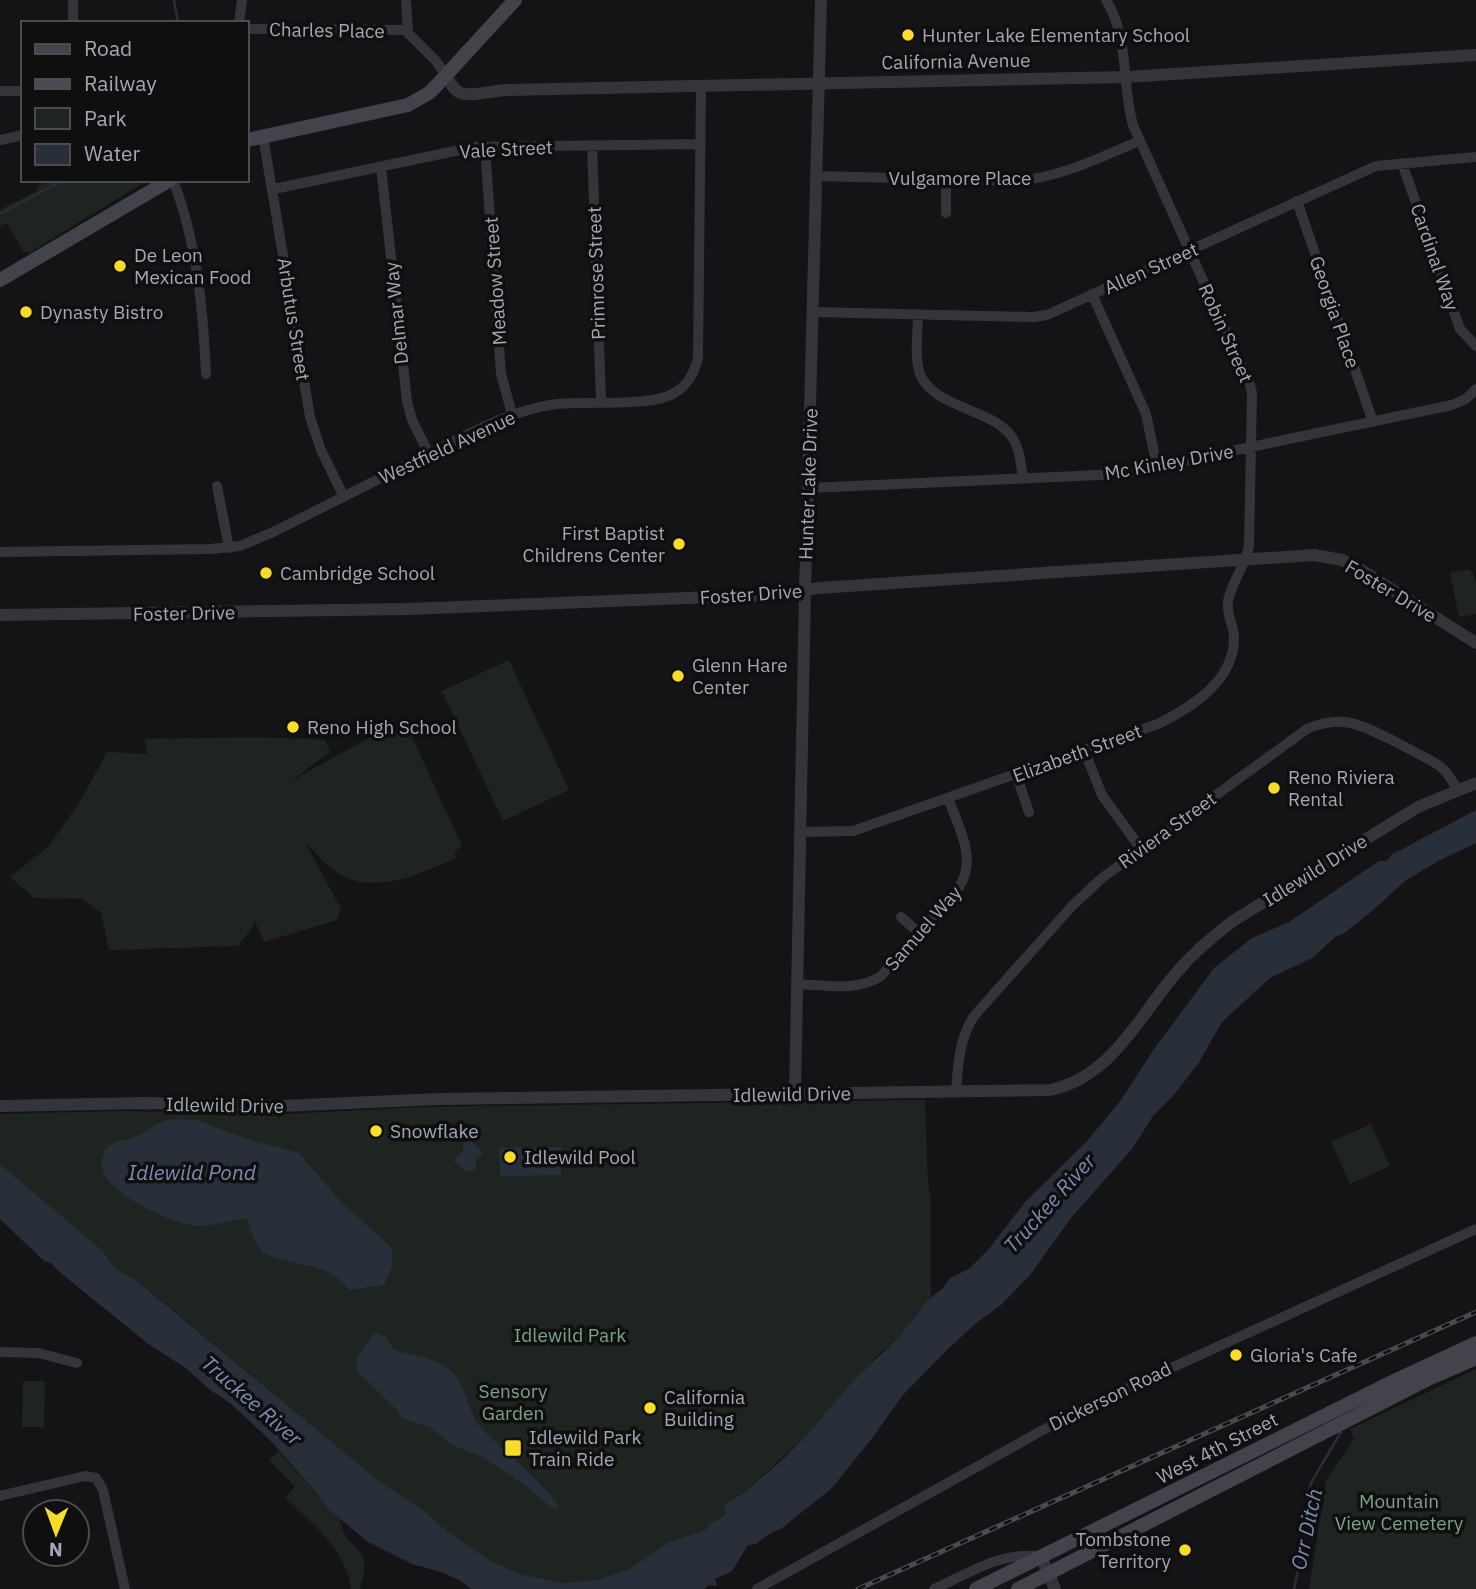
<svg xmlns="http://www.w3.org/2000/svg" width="1476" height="1589" viewBox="0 0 1476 1589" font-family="'IBM Plex Sans',sans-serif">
<rect width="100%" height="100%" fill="#141315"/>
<path fill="#1e2520" d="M48,180H148L29,253L23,251L7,223L0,226V210L37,191V186Z
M1468,569L1473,573L1476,585V614L1459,617L1450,573Z
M509,660L569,790L503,821L442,691Z
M387,728L412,737L462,846L454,852L456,858C422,873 377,895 341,875C327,867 316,853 305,842L341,909L337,920L264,942L254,920L253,927L238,946L109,950L101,913L82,899L34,898L10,877L47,848L79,803L107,752L147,754L145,739L258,737L325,740L330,752L291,781Z
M925,1100L928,1182L931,1202V1297L899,1337L878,1355L806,1436L747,1490L736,1496L725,1509L726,1512L723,1517L711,1523L705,1530L669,1542L627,1570L595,1580L562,1583L520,1574L491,1561L443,1528L423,1510L378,1480L154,1294L137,1281L115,1268L103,1251L0,1164V1114L114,1111L286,1114L420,1107Z
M1371,1124L1390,1166L1350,1184L1331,1142Z
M1476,1369V1589H1309L1326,1480L1354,1439L1350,1429Z
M23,1381H45L44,1427H22Z
M278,1451L322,1499L327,1508L340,1518C343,1545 360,1544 364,1561C366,1571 361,1580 360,1589H351C346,1550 312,1523 285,1498L295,1486L269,1461Z"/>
<path fill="#292f39" d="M1476,810V843L1440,860L1405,881L1372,911L1343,934L1335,937L1312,958L1270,978L1222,1022L1198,1064L1173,1096L1153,1116L1132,1149L1071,1218L1030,1275L1001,1305L975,1324L948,1349L903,1395L873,1437L832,1488L782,1528L769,1534L756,1544L748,1545L732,1571L715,1579L717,1586L709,1585L704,1589H471L459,1580L441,1572L412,1564L368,1542L327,1508L322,1499L269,1439L231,1404L209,1389L187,1369L147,1343L57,1270L51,1263L44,1261L0,1219V1164L103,1251L115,1268L137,1281L153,1294L378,1480L423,1510L443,1528L491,1561L520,1574L562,1583L595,1580L627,1570L669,1542L705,1530L711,1523L723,1517L726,1512L724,1505L747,1490L782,1460L806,1436L855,1379L899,1337L928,1300L943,1288L949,1279L970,1268L988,1250L1025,1202L1087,1141L1121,1100L1154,1049L1214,968L1252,938L1289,922L1379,861H1387L1391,855Z
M174,1119L197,1120L247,1139L299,1153L340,1201L392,1248V1267L384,1285L349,1290C326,1259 293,1268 263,1253L254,1240L247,1218C231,1219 215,1226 199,1226C176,1226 116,1197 105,1175C100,1167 102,1157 105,1149C114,1140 126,1141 138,1136C152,1130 156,1121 174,1119Z
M467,1141L472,1142L483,1153L476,1160V1168L472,1171L465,1170L454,1161L463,1151V1145Z
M561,1147V1175L500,1176L499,1148Z
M375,1333L386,1337L394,1350C412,1356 434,1357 449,1369C468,1383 465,1410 482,1429C496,1444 557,1494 559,1509L551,1507L525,1485L482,1457L452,1445L430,1427L402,1418L395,1408L357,1371C353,1359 367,1342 375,1333Z"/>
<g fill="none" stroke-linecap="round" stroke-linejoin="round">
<path stroke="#292f39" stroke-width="2.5" d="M174,0L178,23
M0,214L63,180
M1294,1589L1305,1538L1309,1490L1312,1481L1341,1432"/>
<path stroke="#35343a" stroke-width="10" d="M406,0L408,33L436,61L446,76
M73,23V0
M239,23L242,0
M247,29L407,30
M0,91H23
M263,136L310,417L321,450L344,497
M0,140L23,135
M592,145L601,401
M485,147L501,374L512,414
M1402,163L1460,329L1476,346
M381,167L407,401L412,420L429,454
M816,176L1017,181C1061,177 1099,158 1139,141
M173,180C197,242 203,308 206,374
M274,189L474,147L701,144
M1297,201L1373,422
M946,213V180
M1092,294L1146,414L1157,467
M813,312L1033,317L1047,315L1376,166L1476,157
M918,314C918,333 914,356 920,374C933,408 992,408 1012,437C1020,449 1021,465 1023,479
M217,486L229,548
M809,488L1121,474L1452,405L1466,399L1476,389
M0,552L210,549L240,546L271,533C320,509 369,484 418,459C461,438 503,413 550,405C584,399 651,409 676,392C689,384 695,371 698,357L701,87
M1084,750L1102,795L1141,849
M1016,774L1029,812
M800,832L853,831L1158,724C1192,707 1234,681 1234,638C1234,625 1226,615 1228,601C1232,581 1246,565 1249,545L1252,393L1250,385L1133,125C1121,82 1130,39 1106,0
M901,917L919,933
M797,984C824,985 858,992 881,976L959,887C978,859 958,826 948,798
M956,1091C958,1064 959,1039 974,1016L1072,906L1102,878L1307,729C1343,713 1363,726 1396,742C1410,750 1426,757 1440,766L1447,773L1458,790
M0,1352L38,1353L77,1363
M0,1496L85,1476L96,1478L103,1490L125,1589
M757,1589L1079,1410L1476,1229
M934,1589C968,1574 1002,1550 1040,1557"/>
<path stroke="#35343a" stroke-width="12" d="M446,76C450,82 454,91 461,93C470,97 496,90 507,90L1126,77L1476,55
M0,615L408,609L790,594L818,588L1314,555L1342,560L1355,566L1476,643
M795,1094L805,592L821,0
M0,1106L143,1103L280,1106L440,1099L1050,1090C1112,1077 1139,1016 1177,972C1194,952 1213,936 1233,921L1418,807L1476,783
M1041,1557L1055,1589"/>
<path stroke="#42434b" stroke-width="14" d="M247,140L408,105L429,93L437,85L515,0
M0,280L170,180
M976,1589L1396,1380L1476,1343
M1018,1589L1430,1378L1476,1358"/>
<defs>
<path id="rail" d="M858,1589L1476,1312"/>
</defs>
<use href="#rail" stroke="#494a52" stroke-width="5"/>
<use href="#rail" stroke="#0f0f10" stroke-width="2.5" stroke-dasharray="8" stroke-linecap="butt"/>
</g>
<g fill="#f7dd29" stroke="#0f0f10" stroke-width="2.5">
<circle cx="908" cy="35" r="7"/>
<circle cx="120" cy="266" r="7"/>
<circle cx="26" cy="312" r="7"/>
<circle cx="679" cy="544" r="7"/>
<circle cx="266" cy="573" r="7"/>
<circle cx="678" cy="676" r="7"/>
<circle cx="293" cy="727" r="7"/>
<circle cx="1274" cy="788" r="7"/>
<circle cx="376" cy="1131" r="7"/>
<circle cx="510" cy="1157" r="7"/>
<circle cx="1236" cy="1355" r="7"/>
<circle cx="650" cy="1408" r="7"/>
<rect x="504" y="1439" width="18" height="18" rx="3.5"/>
<circle cx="1185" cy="1550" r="7"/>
</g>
<g text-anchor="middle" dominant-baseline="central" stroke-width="7" stroke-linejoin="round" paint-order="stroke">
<g font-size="19" fill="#a5a6b6" stroke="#0f0f10">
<text transform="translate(327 30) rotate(1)">Charles Place</text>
<text transform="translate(956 61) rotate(-1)">California Avenue</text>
<text transform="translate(506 149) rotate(-3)">Vale Street</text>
<text x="960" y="178">Vulgamore Place</text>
<text transform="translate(1435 257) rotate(71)">Cardinal Way</text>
<text transform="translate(1151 268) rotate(-24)">Allen Street</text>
<text transform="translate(596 273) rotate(-92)">Primrose Street</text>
<text transform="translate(495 281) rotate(-94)">Meadow Street</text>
<text transform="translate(1335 312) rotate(71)">Georgia Place</text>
<text transform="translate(396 313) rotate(-96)">Delmar Way</text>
<text transform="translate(294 319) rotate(81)">Arbutus Street</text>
<text transform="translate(1226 333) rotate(66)">Robin Street</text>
<text transform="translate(447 447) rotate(-25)">Westfield Avenue</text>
<text transform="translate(1169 462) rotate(-10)">Mc Kinley Drive</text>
<text transform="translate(808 484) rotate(-88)">Hunter Lake Drive</text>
<text transform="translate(1391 591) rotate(31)">Foster Drive</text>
<text transform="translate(751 594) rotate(-4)">Foster Drive</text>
<text transform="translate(184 613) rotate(-1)">Foster Drive</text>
<text transform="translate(1077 753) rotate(-20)">Elizabeth Street</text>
<text transform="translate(1167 830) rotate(-36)">Riviera Street</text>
<text transform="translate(1315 870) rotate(-32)">Idlewild Drive</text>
<text transform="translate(923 928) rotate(-49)">Samuel Way</text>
<text transform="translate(792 1094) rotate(-1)">Idlewild Drive</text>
<text transform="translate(225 1105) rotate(1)">Idlewild Drive</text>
<text transform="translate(1110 1396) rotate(-26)">Dickerson Road</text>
<text transform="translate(1217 1448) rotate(-27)">West 4th Street</text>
</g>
<g font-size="19" fill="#a5a6b6" stroke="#0f0f10" text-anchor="start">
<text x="922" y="35">Hunter Lake Elementary School</text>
<text x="134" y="255">De Leon<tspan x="134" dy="22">Mexican Food</tspan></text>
<text x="40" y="312">Dynasty Bistro</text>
<text x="665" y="533" text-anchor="end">First Baptist<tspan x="665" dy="22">Childrens Center</tspan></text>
<text x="280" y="573">Cambridge School</text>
<text x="692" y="665">Glenn Hare<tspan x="692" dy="22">Center</tspan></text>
<text x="307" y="727">Reno High School</text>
<text x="1288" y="777">Reno Riviera<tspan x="1288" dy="22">Rental</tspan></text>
<text x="390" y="1131">Snowflake</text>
<text x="524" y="1157">Idlewild Pool</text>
<text x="1250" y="1355">Gloria's Cafe</text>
<text x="664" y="1397">California<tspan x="664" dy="22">Building</tspan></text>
<text x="529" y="1437">Idlewild Park<tspan x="529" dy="22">Train Ride</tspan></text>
<text x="1171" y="1539" text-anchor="end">Tombstone<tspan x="1171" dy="22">Territory</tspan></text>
</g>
<g font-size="19" fill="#7ba285" stroke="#0f0f10">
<text x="570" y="1335">Idlewild Park</text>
<text x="513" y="1391">Sensory<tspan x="513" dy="22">Garden</tspan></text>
<text x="1399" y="1501">Mountain<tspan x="1399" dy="22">View Cemetery</tspan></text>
</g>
<g font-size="21" font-style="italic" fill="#7a8cb3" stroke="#0f0f10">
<text x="192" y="1172">Idlewild Pond</text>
<text transform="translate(1049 1203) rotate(-48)">Truckee River</text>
<text transform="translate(252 1400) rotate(41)">Truckee River</text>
<text transform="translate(1306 1529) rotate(-78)">Orr Ditch</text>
</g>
</g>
<rect x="21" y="21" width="228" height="161" fill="#0f0f10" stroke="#4b4b52" stroke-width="2"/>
<rect x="35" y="44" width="35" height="10" fill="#42434b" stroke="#4b4b52" stroke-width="2"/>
<text x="84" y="56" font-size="21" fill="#a5a6b6">Road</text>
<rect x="35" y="79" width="35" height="10" fill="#494a52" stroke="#4b4b52" stroke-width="2"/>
<text x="84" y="91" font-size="21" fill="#a5a6b6">Railway</text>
<rect x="35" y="108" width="35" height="21" fill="#1e2520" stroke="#4b4b52" stroke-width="2"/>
<text x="84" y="126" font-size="21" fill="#a5a6b6">Park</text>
<rect x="35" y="144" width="35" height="21" fill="#292f39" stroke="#4b4b52" stroke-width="2"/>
<text x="84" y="161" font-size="21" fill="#a5a6b6">Water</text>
<g transform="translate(56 1533) rotate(181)"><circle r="33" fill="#0f0f10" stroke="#4b4b52" stroke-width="2"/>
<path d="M0-5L12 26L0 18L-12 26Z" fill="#f7dd29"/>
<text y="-10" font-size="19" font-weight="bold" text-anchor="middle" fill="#a5a6b6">N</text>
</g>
</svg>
